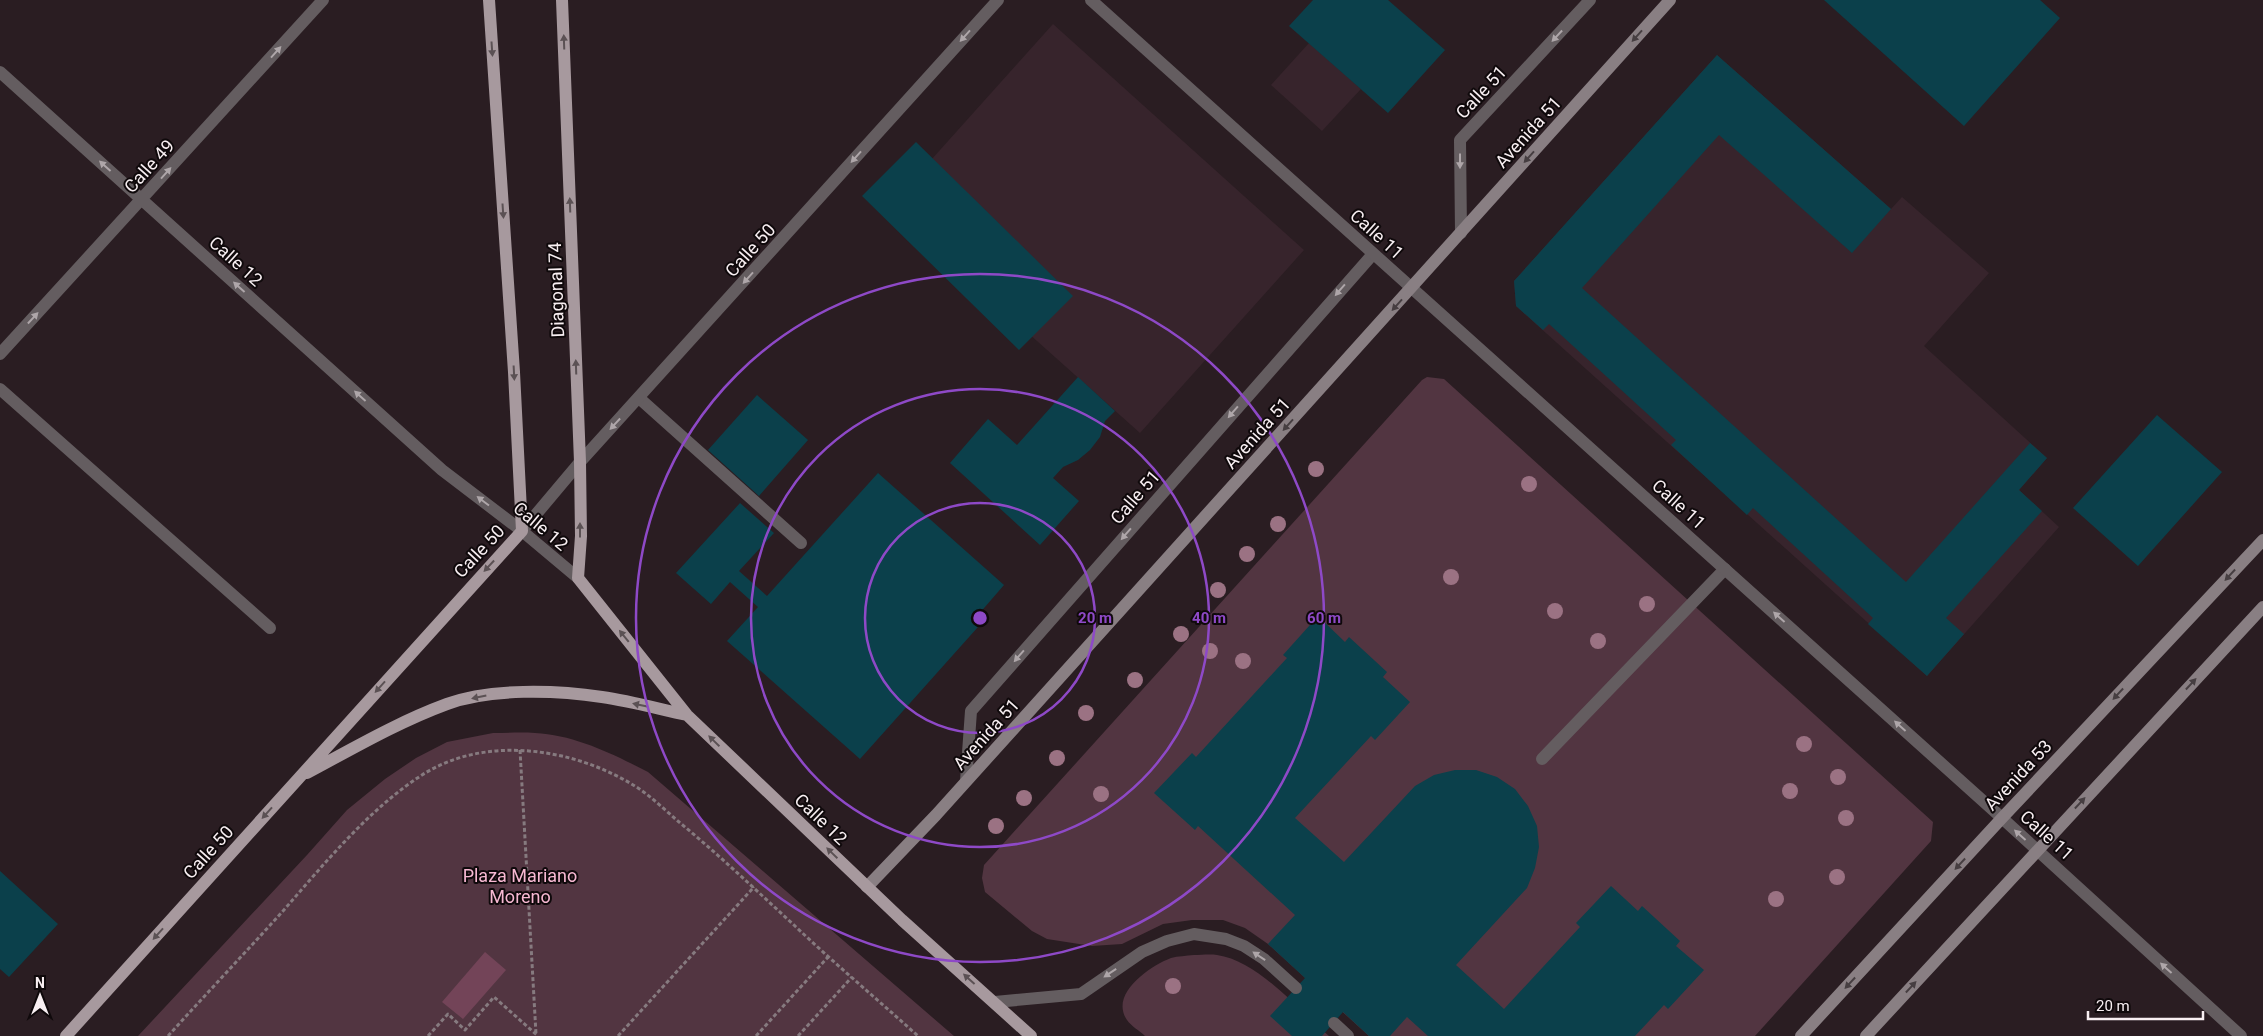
<svg xmlns="http://www.w3.org/2000/svg" width="2263" height="1036" viewBox="0 0 2263 1036" font-family="Roboto,sans-serif">
<rect width="100%" height="100%" fill="#2a1d22"/>
<path fill="#37242c" d="M1053,24L1304,250L1140,433L888,208Z
M1309,43L1361,89L1322,131L1271,85Z
M1717,55L1891,209L1902,197L1989,273L1924,346L2047,458L2019,490L2059,527L1927,676L1516,306L1514,281Z"/>
<path fill="#523541" d="M1427,377L1444,379L1933,822L1931,841L1755,1036H1369L1268,944L1245,928L1223,920H1192L1163,924L1122,944L1092,946L1047,939L1032,931L985,892L982,878L984,865L1422,380Z
M493,733C507,733 521,732 535,733C575,735 613,754 648,772L954,1036H138L307,855L347,810L385,779L416,758L447,742Z
M1194,955C1201,955 1210,954 1217,955C1258,961 1298,1009 1329,1036H1145C1140,1031 1131,1026 1127,1020C1109,994 1150,966 1171,958C1178,956 1186,956 1194,955Z"/>
<path fill="#734458" d="M485,952L506,970L463,1019L442,1002Z"/>
<path fill="#0b404b" d="M1313,0H1388L1445,50L1388,113L1289,26Z
M1824,0H2040L2060,18L1964,126Z
M1717,55L1891,209L1852,253L1719,135L1582,288L1906,582L2030,443L2047,458L2019,490L2042,511L1946,618L1964,634L1927,676L1868,624L1873,618L1753,508L1747,515L1671,445L1676,440L1549,324L1543,330L1516,306L1514,281Z
M916,142L1073,296L1019,350L862,196Z
M1078,377L1115,411L1105,421L1100,437L1090,450L1078,460L1063,467L1053,478L1079,501L1040,545L950,463L988,419L1017,445Z
M757,395L808,440L759,496L708,450Z
M2157,415L2222,472L2138,566L2073,508Z
M878,473L1004,585L972,622L978,627L860,759L727,641L758,607L730,582L711,604L676,573L740,503L774,533L739,571L767,596Z
M1318,616L1345,642L1349,637L1387,672L1383,677L1410,702L1375,740L1371,736L1295,818L1344,862L1415,786L1434,775L1455,770H1476L1497,777L1515,789L1528,806L1537,826L1539,847L1535,868L1527,888L1456,965L1504,1009L1580,927L1576,923L1611,886L1638,911L1642,906L1680,941L1676,946L1704,970L1668,1009L1664,1005L1635,1036H1428L1407,1017L1390,1036H1369L1343,1012L1322,1036H1292L1270,1016L1305,978L1268,944L1295,915L1198,826L1195,830L1154,793L1192,753L1196,757L1287,658L1283,655Z
M0,871L58,924L9,977L0,969Z"/>
<g fill="none" stroke-linecap="round" stroke-linejoin="round">
<path stroke="#867a7f" stroke-width="3" stroke-dasharray="4 2.5" stroke-linecap="butt" d="M520,750L536,1034
M168,1036C206,994 245,953 283,911C324,864 369,809 422,775C486,734 576,748 638,788C653,798 666,811 679,822C719,855 757,891 795,926C835,964 877,999 918,1036
M428,1036L448,1014L465,1030L494,997L538,1036
M618,1036L754,887
M756,1036L828,957
M798,1036L852,977"/>
<path stroke="#645d60" stroke-width="12" d="M1461,233L1460,140L1590,0
M639,398L801,543
M1542,759L1725,569
M966,781L971,711L1373,254
M995,1002L1081,994L1142,952L1167,941L1194,934L1226,939L1244,946L1264,959L1296,988
M1334,1023L1348,1036"/>
<path stroke="#645d60" stroke-width="12" d="M1091,0L2002,818L2241,1036
M0,72L442,470L522,531L578,578
M0,354L323,0
M0,389L270,628
M522,531L580,462L998,0"/>
<path stroke="#897f83" stroke-width="12" d="M867,887L936,815L1670,0
M1801,1036L2002,818L2263,540
M1866,1036L2263,607"/>
<path stroke="#a7999e" stroke-width="12" d="M562,0L580,462L581,536L578,578L687,715L902,920L1031,1036
M307,773C352,749 398,722 447,704C490,688 556,690 602,697C630,701 659,709 687,715
M66,1036L522,531L514,372L489,0"/>
</g>
<g fill="#9b7283">
<circle cx="1316" cy="469" r="8"/>
<circle cx="1529" cy="484" r="8"/>
<circle cx="1278" cy="524" r="8"/>
<circle cx="1247" cy="554" r="8"/>
<circle cx="1451" cy="577" r="8"/>
<circle cx="1218" cy="590" r="8"/>
<circle cx="1647" cy="604" r="8"/>
<circle cx="1555" cy="611" r="8"/>
<circle cx="1181" cy="634" r="8"/>
<circle cx="1598" cy="641" r="8"/>
<circle cx="1210" cy="651" r="8"/>
<circle cx="1243" cy="661" r="8"/>
<circle cx="1135" cy="680" r="8"/>
<circle cx="1086" cy="713" r="8"/>
<circle cx="1804" cy="744" r="8"/>
<circle cx="1057" cy="758" r="8"/>
<circle cx="1838" cy="777" r="8"/>
<circle cx="1790" cy="791" r="8"/>
<circle cx="1101" cy="794" r="8"/>
<circle cx="1024" cy="798" r="8"/>
<circle cx="1846" cy="818" r="8"/>
<circle cx="996" cy="826" r="8"/>
<circle cx="1837" cy="877" r="8"/>
<circle cx="1776" cy="899" r="8"/>
<circle cx="1173" cy="986" r="8"/>
</g>
<defs><path id="oneway-solid" d="M-6-.8H1V-3.2L6.5 0L1 3.2V.8H-6Z" transform="scale(1.25)"/></defs>
<g fill="#aea6a9">
<use href="#oneway-solid" transform="translate(965 36) rotate(132)"/>
<use href="#oneway-solid" transform="translate(1557 36) rotate(133)"/>
<use href="#oneway-solid" transform="translate(276 52) rotate(-48)"/>
<use href="#oneway-solid" transform="translate(856 157) rotate(132)"/>
<use href="#oneway-solid" transform="translate(1460 161) rotate(90)"/>
<use href="#oneway-solid" transform="translate(105 166) rotate(-138)"/>
<use href="#oneway-solid" transform="translate(166 173) rotate(-48)"/>
<use href="#oneway-solid" transform="translate(748 278) rotate(132)"/>
<use href="#oneway-solid" transform="translate(239 287) rotate(-138)"/>
<use href="#oneway-solid" transform="translate(1340 290) rotate(131)"/>
<use href="#oneway-solid" transform="translate(33 318) rotate(-47)"/>
<use href="#oneway-solid" transform="translate(360 396) rotate(-138)"/>
<use href="#oneway-solid" transform="translate(1233 412) rotate(131)"/>
<use href="#oneway-solid" transform="translate(615 424) rotate(133)"/>
<use href="#oneway-solid" transform="translate(483 501) rotate(-143)"/>
<use href="#oneway-solid" transform="translate(1126 534) rotate(131)"/>
<use href="#oneway-solid" transform="translate(1779 617) rotate(-138)"/>
<use href="#oneway-solid" transform="translate(1019 656) rotate(131)"/>
<use href="#oneway-solid" transform="translate(1900 726) rotate(-138)"/>
<use href="#oneway-solid" transform="translate(2020 835) rotate(-138)"/>
<use href="#oneway-solid" transform="translate(1259 956) rotate(-146)"/>
<use href="#oneway-solid" transform="translate(2166 968) rotate(-138)"/>
<use href="#oneway-solid" transform="translate(1110 973) rotate(146)"/>
</g>
<g fill="#463e41">
<use href="#oneway-solid" transform="translate(1637 36) rotate(132)"/>
<use href="#oneway-solid" transform="translate(1529 157) rotate(132)"/>
<use href="#oneway-solid" transform="translate(1397 305) rotate(132)"/>
<use href="#oneway-solid" transform="translate(1288 425) rotate(132)"/>
<use href="#oneway-solid" transform="translate(2230 575) rotate(133)"/>
<use href="#oneway-solid" transform="translate(2191 684) rotate(-47)"/>
<use href="#oneway-solid" transform="translate(2118 694) rotate(133)"/>
<use href="#oneway-solid" transform="translate(2080 803) rotate(-47)"/>
<use href="#oneway-solid" transform="translate(1960 864) rotate(133)"/>
<use href="#oneway-solid" transform="translate(1850 983) rotate(133)"/>
<use href="#oneway-solid" transform="translate(1911 987) rotate(-47)"/>
</g>
<g fill="#5b5154">
<use href="#oneway-solid" transform="translate(564 42) rotate(-92)"/>
<use href="#oneway-solid" transform="translate(492 49) rotate(86)"/>
<use href="#oneway-solid" transform="translate(570 205) rotate(-92)"/>
<use href="#oneway-solid" transform="translate(503 211) rotate(86)"/>
<use href="#oneway-solid" transform="translate(576 367) rotate(-92)"/>
<use href="#oneway-solid" transform="translate(514 373) rotate(87)"/>
<use href="#oneway-solid" transform="translate(580 530) rotate(-90)"/>
<use href="#oneway-solid" transform="translate(489 566) rotate(133)"/>
<use href="#oneway-solid" transform="translate(624 636) rotate(-129)"/>
<use href="#oneway-solid" transform="translate(380 687) rotate(132)"/>
<use href="#oneway-solid" transform="translate(479 697) rotate(168)"/>
<use href="#oneway-solid" transform="translate(640 705) rotate(-168)"/>
<use href="#oneway-solid" transform="translate(714 741) rotate(-136)"/>
<use href="#oneway-solid" transform="translate(267 813) rotate(132)"/>
<use href="#oneway-solid" transform="translate(832 853) rotate(-136)"/>
<use href="#oneway-solid" transform="translate(158 934) rotate(132)"/>
<use href="#oneway-solid" transform="translate(969 979) rotate(-138)"/>
</g>
<g fill="none" stroke="#8e49c7" stroke-width="2.5">
<circle cx="980" cy="618" r="115"/>
<circle cx="980" cy="618" r="229"/>
<circle cx="980" cy="618" r="344"/>
</g>
<g text-anchor="middle" dominant-baseline="central" stroke-width="4" stroke-linejoin="round" paint-order="stroke">
<g font-size="18" fill="#f8eff2" stroke="#0f090b">
<text transform="translate(1481 92) rotate(-47)">Calle 51</text>
<text transform="translate(1528 132) rotate(-48)">Avenida 51</text>
<text transform="translate(149 166) rotate(-48)">Calle 49</text>
<text transform="translate(1377 234) rotate(42)">Calle 11</text>
<text transform="translate(750 250) rotate(-48)">Calle 50</text>
<text transform="translate(236 261) rotate(42)">Calle 12</text>
<text transform="translate(556 290) rotate(-92)">Diagonal 74</text>
<text transform="translate(1257 433) rotate(-48)">Avenida 51</text>
<text transform="translate(1135 497) rotate(-49)">Calle 51</text>
<text transform="translate(1679 504) rotate(42)">Calle 11</text>
<text transform="translate(541 526) rotate(40)">Calle 12</text>
<text transform="translate(479 551) rotate(-47)">Calle 50</text>
<text transform="translate(986 734) rotate(-48)">Avenida 51</text>
<text transform="translate(2018 775) rotate(-47)">Avenida 53</text>
<text transform="translate(821 819) rotate(44)">Calle 12</text>
<text transform="translate(2047 835) rotate(42)">Calle 11</text>
<text transform="translate(208 852) rotate(-48)">Calle 50</text>
</g>
<g font-size="18" fill="#f7b8d2" stroke="#0f090b">
<text x="520" y="875">Plaza Mariano<tspan x="520" dy="21">Moreno</tspan></text>
</g>
</g>
<circle cx="980" cy="618" r="8" fill="#8e49c7" stroke="#0f090b" stroke-width="2.5"/>
<g font-size="15" text-anchor="middle" font-weight="bold" fill="#8e49c7" stroke="#0f090b" stroke-width="4" stroke-linejoin="round" paint-order="stroke">
<text x="1095" y="623">20 m</text>
<text x="1209" y="623">40 m</text>
<text x="1324" y="623">60 m</text>
</g>
<g transform="translate(40 996)" stroke="#0f090b" stroke-width="4" paint-order="stroke">
<path d="M0-4L9 19L0 12L-9 19Z" fill="#f8eff2"/>
<text y="-8" font-size="14" font-weight="bold" text-anchor="middle" fill="#f8eff2">N</text>
</g>
<path d="M2088 1011v8h115v-8" fill="none" stroke="#f8eff2" stroke-width="2.5"/>
<text x="2096" y="1011" font-size="15" fill="#f8eff2" stroke="#0f090b" stroke-width="4" paint-order="stroke">20 m</text>
</svg>
